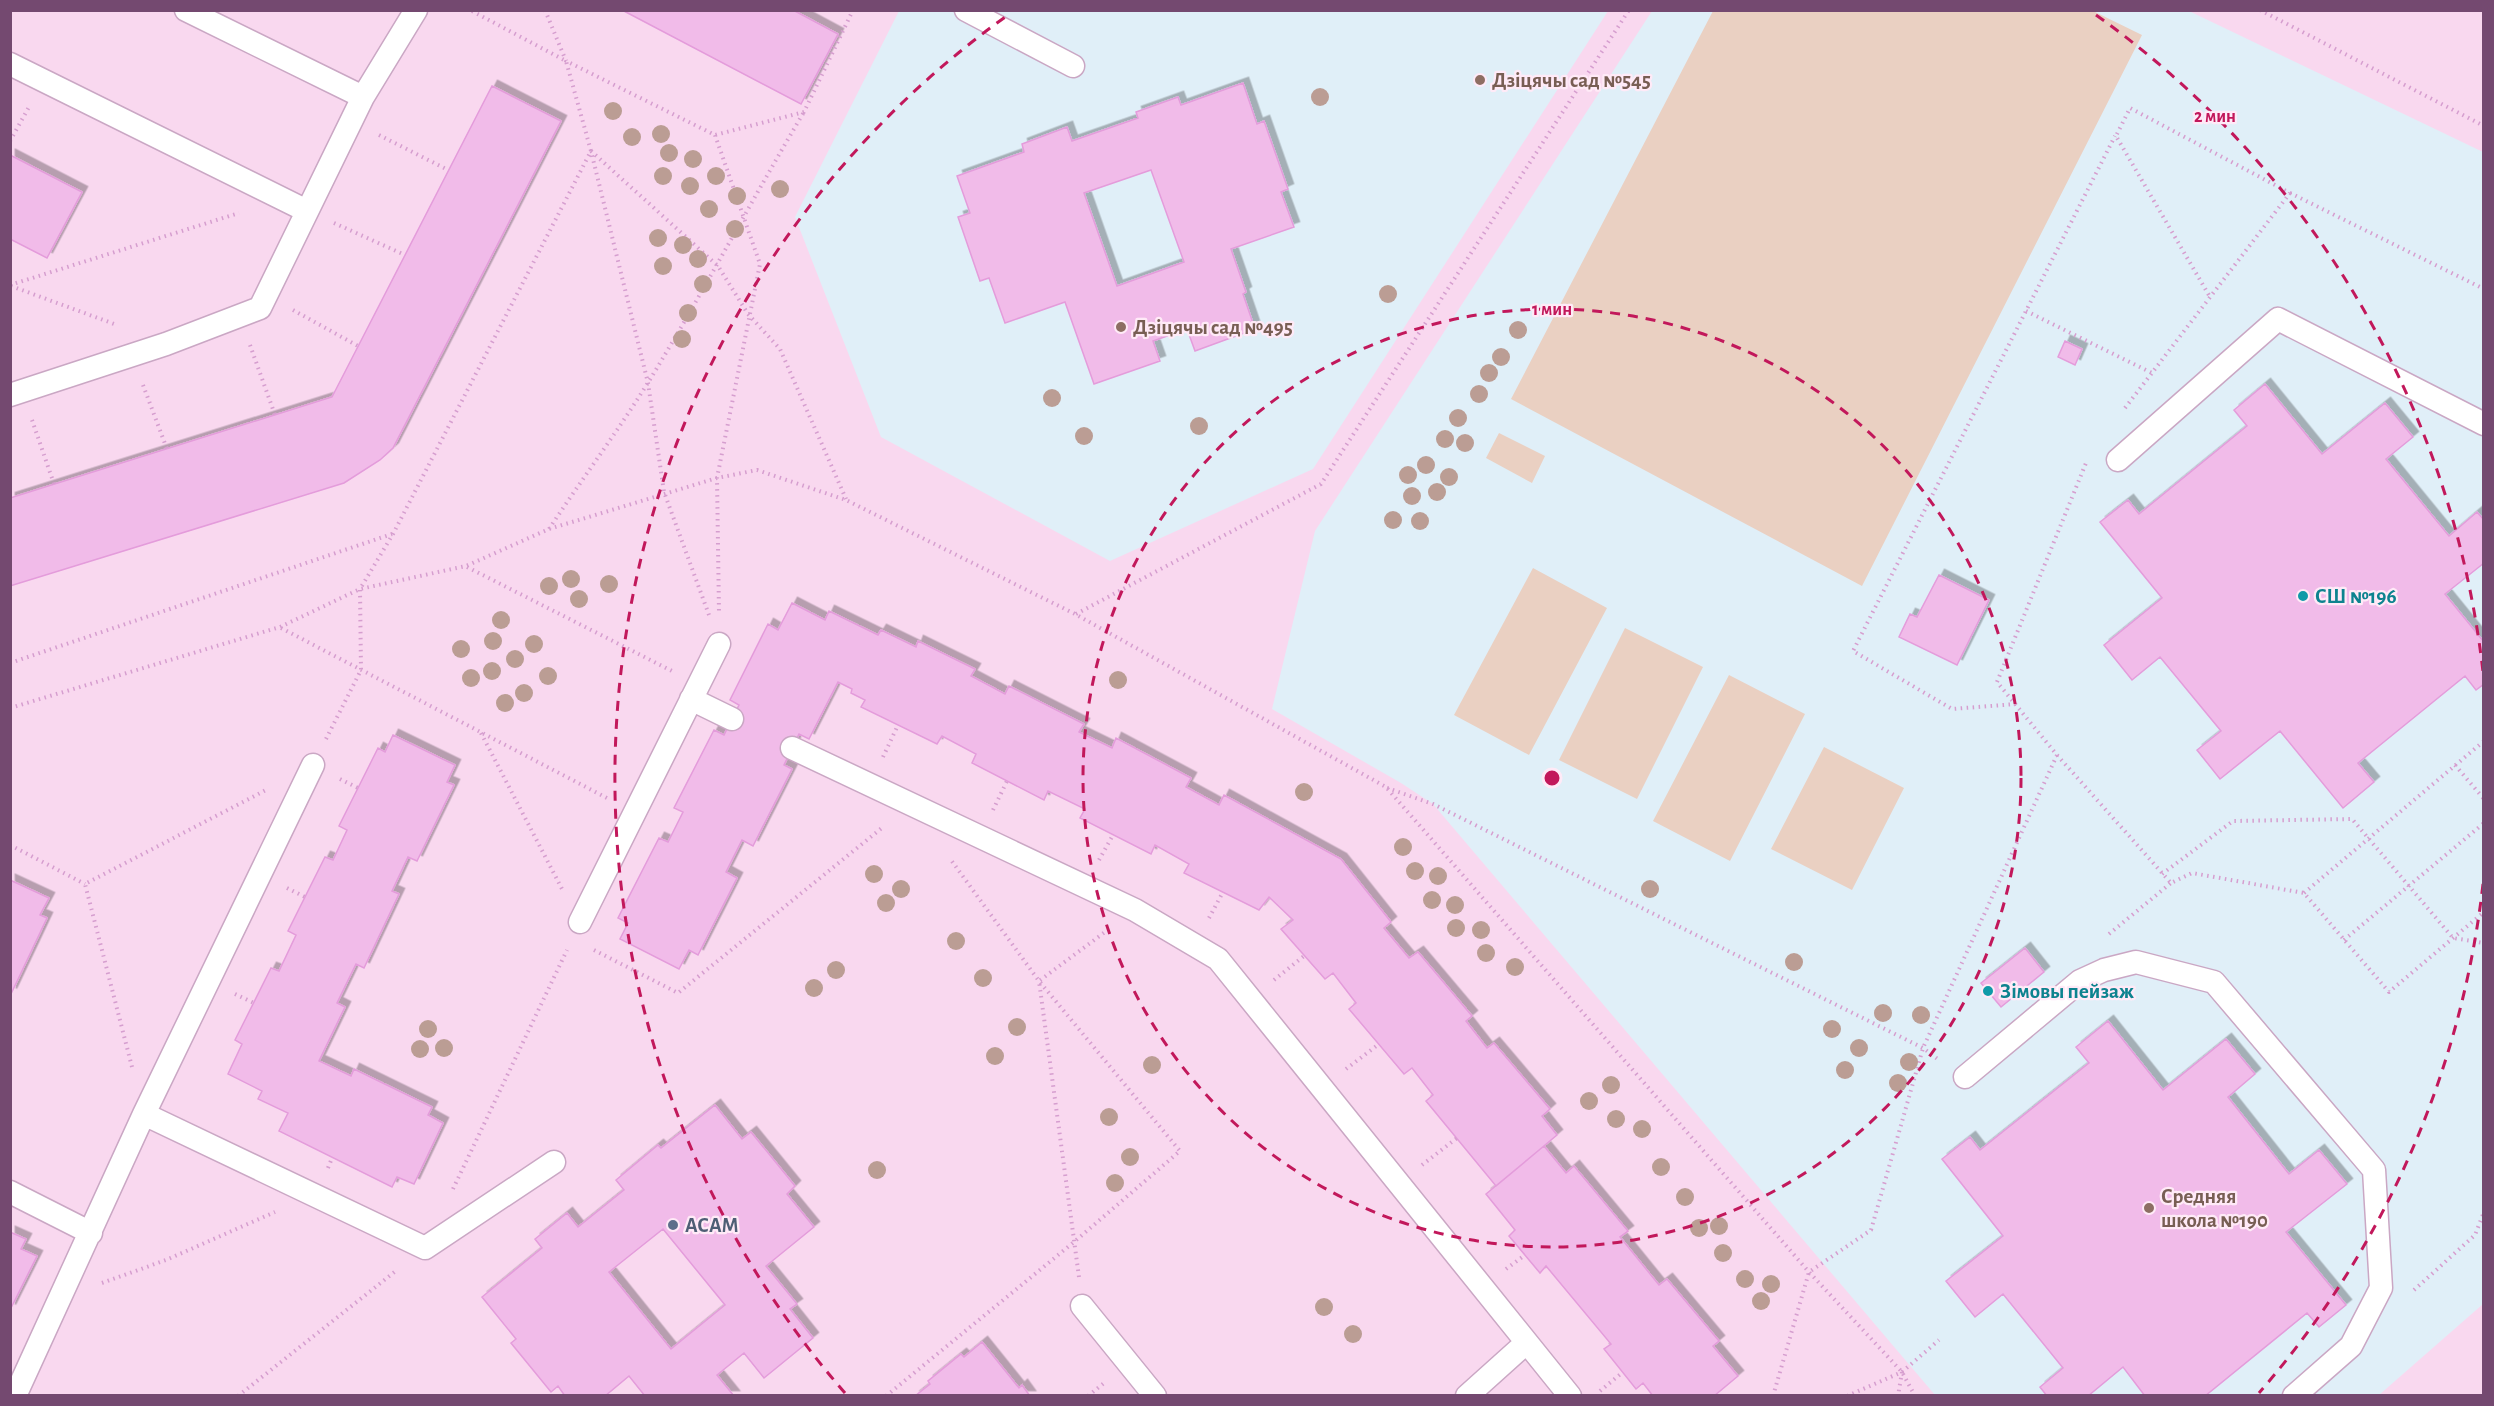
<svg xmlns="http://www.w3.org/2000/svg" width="2494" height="1406" viewBox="0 0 2494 1406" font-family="'Alegreya Sans',sans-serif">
<defs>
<filter id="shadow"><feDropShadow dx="5.5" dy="-5.5" stdDeviation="0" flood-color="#0004"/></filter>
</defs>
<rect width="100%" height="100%" fill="#fce4f3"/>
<path fill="#f9d8ef" d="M11,11H2483V1395H11Z"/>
<path fill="#e0eff8" d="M899,11H1608L1313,469L1110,561L881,437L795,217Z
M1652,11H2189L2483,152V1304L2379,1395H1935L1433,804L1401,783L1272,709L1315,531Z"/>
<path fill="#ead0c2" d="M1713,11H2093L2142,35L1862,586L1511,399Z
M1499,433L1545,456L1532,483L1486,458Z
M1533,568L1607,608L1529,755L1454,715Z
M1625,628L1703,667L1637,799L1559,760Z
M1729,675L1805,714L1730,861L1653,821Z
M1824,747L1904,788L1852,890L1771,849Z"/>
<path fill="#f1bbe9" stroke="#e49cdb" stroke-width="1.5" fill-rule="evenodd" filter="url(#shadow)" d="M622,10H793L838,34L801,104Z
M1243,83L1257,124L1264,121L1288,189L1281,192L1294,227L1231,249L1246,292L1243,294L1255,329L1195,351L1187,329L1153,341L1160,361L1094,384L1065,302L1005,323L989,278L980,281L958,217L970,213L957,176L1024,152L1022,144L1067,127L1072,141L1138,118L1136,112L1178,97L1181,105ZM1151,170L1184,262L1117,286L1084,193Z
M492,86L561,121L393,448L380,460L344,483L10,586V498L332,397Z
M10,155L82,192L47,258L10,239Z
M2065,341L2082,349L2075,365L2058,357Z
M2265,384L2322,454L2385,403L2413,437L2386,459L2449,536L2477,512L2484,520V563L2445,594L2484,642V684L2476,690L2465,676L2358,763L2374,782L2343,808L2280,731L2220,779L2197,750L2221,731L2160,657L2132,680L2104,645L2162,598L2100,522L2128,500L2139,514L2247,426L2234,410Z
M1939,575L1989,600L1957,665L1899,637L1910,614L1917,617Z
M792,603L825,620L829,611L878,635L881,630L916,647L918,641L975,669L971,676L1005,694L1009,686L1084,724L1079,732L1112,748L1116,738L1191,778L1186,787L1219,805L1224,795L1341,859L1391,922L1384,928L1409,958L1418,952L1472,1016L1466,1021L1487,1048L1494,1043L1550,1109L1542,1116L1557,1135L1496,1186L1426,1101L1433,1095L1412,1068L1404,1074L1349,1009L1356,1003L1333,973L1325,979L1281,929L1293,920L1269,897L1259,910L1184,873L1189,864L1155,845L1151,854L1080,818L1085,809L1048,791L1044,800L972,763L976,754L942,736L937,744L861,707L865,700L851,693L852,689L838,682L809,739L799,734L784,765L792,769L753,846L742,840L726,872L737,878L698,955L689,950L679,969L620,939L628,923L618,918L659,838L668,842L683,812L674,808L714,730L724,735L739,705L730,700L768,624L778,630Z
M393,735L455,765L447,782L454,785L417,861L408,857L392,891L399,894L364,968L356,964L337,1003L345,1007L319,1061L351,1076L354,1069L432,1107L428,1115L443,1123L414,1184L397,1177L392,1187L279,1131L288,1113L258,1099L262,1091L228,1074L242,1044L235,1040L271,968L279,971L296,935L288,931L325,857L333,860L347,830L339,826L378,748L385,752Z
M10,880L49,898L40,915L47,918L11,994Z
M2025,948L2044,972L2001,1007L1981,983Z
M2108,1021L2163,1090L2226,1039L2255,1074L2228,1097L2289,1174L2319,1150L2347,1184L2286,1232L2346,1305L2319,1327L2307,1313L2205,1396H2145L2123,1367L2088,1396H2047L2040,1387L2063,1368L2003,1294L1975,1317L1946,1281L2003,1236L1942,1159L1970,1137L1980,1150L2089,1063L2076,1047Z
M715,1105L742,1139L751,1132L795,1186L787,1194L814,1227L766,1266L797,1304L790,1309L813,1338L764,1378L744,1353L717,1375L734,1396H645L629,1376L605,1396H565L558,1386L551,1392L511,1343L516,1339L482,1297L542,1248L535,1239L567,1213L578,1227L624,1190L616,1180L658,1145L661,1148ZM663,1229L725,1305L671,1349L609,1272Z
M1544,1146L1566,1173L1574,1166L1628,1231L1620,1237L1659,1285L1667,1279L1719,1341L1713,1346L1738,1376L1714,1396H1653L1643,1383L1636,1389L1604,1349L1611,1344L1546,1266L1540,1273L1509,1236L1515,1230L1486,1194Z
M10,1232L26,1239L21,1249L37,1256L10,1310Z
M982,1342L1019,1388L1022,1385L1030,1396H915L930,1384L928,1381L961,1354L964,1357Z"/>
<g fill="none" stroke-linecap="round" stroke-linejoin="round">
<defs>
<path id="lane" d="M186,10L363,97
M966,10L1073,66
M10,64L307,211
M10,395L166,344L260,308L363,97L416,10
M2118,460L2278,319L2484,424
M691,699L732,719
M792,748L1135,910L1218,959L1570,1396
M580,922L719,644
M1965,1077L2080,981L2104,970L2136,962L2214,982L2374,1170L2381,1288L2351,1346L2294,1396
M144,1114L425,1248L554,1162
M10,1192L91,1233
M1082,1306L1155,1396
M15,1396L144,1114L313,765
M1467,1396L1526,1343"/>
</defs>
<use href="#lane" stroke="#caa7c4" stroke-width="25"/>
<path stroke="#d69ecf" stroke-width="4" stroke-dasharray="1.5 4.5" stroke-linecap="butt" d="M545,10L566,61L715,135L804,112L853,10
M2260,10L2484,126
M379,135L448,170
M715,135L760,264L717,478L719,613
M10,141L29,107
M2290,193L2484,289
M334,223L405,255
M10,285L239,213
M11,286L117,325
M293,310L358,346
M2026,311L2152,373
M250,345L275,415
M143,385L167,449
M2125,408L2290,193L2130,108L2116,136L2210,297
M32,420L54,484
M549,529C582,479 618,431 649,381C703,293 751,201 804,112
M467,567L672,671
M1076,614L1321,484L1629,10
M709,615L664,492L648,383L591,151L718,266L748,314L780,349L846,499
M281,628L607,798
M10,663L392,534
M2016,704L1952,709L1853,651L2115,136
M10,708L280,627L360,589L466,566L549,529L717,478L757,470L846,500L1075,614L1386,787L1809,1272L1902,1372L1915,1396
M481,733L562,889
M326,739L361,670L360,589L393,534L591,151L566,61L470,10
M2057,755L2171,883L2192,873L2304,893L2389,992L2484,912
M883,757L898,725
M2455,765L2484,799
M340,779L358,788
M1387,788L1433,804L1923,1048L1939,1060
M993,810L1007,781
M10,845L85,884
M1099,860L1113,835
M2162,874L2233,821L2352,819L2453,938L2484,943
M287,888L305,897
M2304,893L2484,741
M1209,918L1223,892
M2109,934L2171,883
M2344,940L2484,823
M594,950L678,993L883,827
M1274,980L1304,956
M235,994L254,1003
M132,1067L85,884L266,790
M1346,1069L1379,1044
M1422,1165L1457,1138
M328,1168L332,1158
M453,1189L567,950
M1506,1269L1525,1255
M1079,1277L1039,981L1105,932
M102,1283L166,1260L275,1212
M2414,1290L2475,1235L2484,1212
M1902,1372L1939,1340
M1600,1391L1623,1372
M238,1396L397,1270
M886,1396L1074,1242L1180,1151L1039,981L951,860
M1088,1396L1104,1383
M1773,1396L1809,1272L1871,1230L1923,1048L2057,755L1997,682L2086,463
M1847,1396L1902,1372L1898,1396"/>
<use href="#lane" stroke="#fff" stroke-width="22"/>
</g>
<g fill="#bb9d94">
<circle cx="1320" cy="97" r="9"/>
<circle cx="613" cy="111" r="9"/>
<circle cx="661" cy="134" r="9"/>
<circle cx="632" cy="137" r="9"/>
<circle cx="669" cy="153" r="9"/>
<circle cx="693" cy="159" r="9"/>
<circle cx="663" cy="176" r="9"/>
<circle cx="716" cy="176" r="9"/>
<circle cx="690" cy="186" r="9"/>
<circle cx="780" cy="189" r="9"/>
<circle cx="737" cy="196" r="9"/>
<circle cx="709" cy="209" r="9"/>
<circle cx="735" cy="229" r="9"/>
<circle cx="658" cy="238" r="9"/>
<circle cx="683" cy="245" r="9"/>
<circle cx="698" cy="259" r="9"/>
<circle cx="663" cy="266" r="9"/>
<circle cx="703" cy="284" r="9"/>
<circle cx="1388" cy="294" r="9"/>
<circle cx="688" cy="313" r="9"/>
<circle cx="1518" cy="330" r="9"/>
<circle cx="682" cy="339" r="9"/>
<circle cx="1501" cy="357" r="9"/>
<circle cx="1489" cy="373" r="9"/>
<circle cx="1479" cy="394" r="9"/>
<circle cx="1052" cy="398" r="9"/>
<circle cx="1458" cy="418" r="9"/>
<circle cx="1199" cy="426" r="9"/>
<circle cx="1084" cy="436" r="9"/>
<circle cx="1445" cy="439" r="9"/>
<circle cx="1465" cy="443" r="9"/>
<circle cx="1426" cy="465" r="9"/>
<circle cx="1408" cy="475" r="9"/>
<circle cx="1449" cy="477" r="9"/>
<circle cx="1437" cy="492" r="9"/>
<circle cx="1412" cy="496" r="9"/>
<circle cx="1393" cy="520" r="9"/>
<circle cx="1420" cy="521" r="9"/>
<circle cx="571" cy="579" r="9"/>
<circle cx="609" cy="584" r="9"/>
<circle cx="549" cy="586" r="9"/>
<circle cx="579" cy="599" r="9"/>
<circle cx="501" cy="620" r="9"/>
<circle cx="493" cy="641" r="9"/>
<circle cx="534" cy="644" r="9"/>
<circle cx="461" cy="649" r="9"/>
<circle cx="515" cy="659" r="9"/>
<circle cx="492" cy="671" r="9"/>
<circle cx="548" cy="676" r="9"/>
<circle cx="471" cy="678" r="9"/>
<circle cx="1118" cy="680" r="9"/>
<circle cx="524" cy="693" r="9"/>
<circle cx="505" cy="703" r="9"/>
<circle cx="1304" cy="792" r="9"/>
<circle cx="1403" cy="847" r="9"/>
<circle cx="1415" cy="871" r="9"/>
<circle cx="874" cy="874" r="9"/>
<circle cx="1438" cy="876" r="9"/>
<circle cx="901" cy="889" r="9"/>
<circle cx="1650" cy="889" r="9"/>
<circle cx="1432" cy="900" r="9"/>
<circle cx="886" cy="903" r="9"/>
<circle cx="1455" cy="905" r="9"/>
<circle cx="1456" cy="928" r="9"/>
<circle cx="1481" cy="930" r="9"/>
<circle cx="956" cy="941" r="9"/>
<circle cx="1486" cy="953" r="9"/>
<circle cx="1794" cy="962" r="9"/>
<circle cx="1515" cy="967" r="9"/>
<circle cx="836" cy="970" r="9"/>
<circle cx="983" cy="978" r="9"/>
<circle cx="814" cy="988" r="9"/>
<circle cx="1883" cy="1013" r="9"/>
<circle cx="1921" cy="1015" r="9"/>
<circle cx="1017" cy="1027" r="9"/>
<circle cx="428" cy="1029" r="9"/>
<circle cx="1832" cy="1029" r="9"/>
<circle cx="444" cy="1048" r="9"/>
<circle cx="1859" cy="1048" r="9"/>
<circle cx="420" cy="1049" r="9"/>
<circle cx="995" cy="1056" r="9"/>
<circle cx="1909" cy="1062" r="9"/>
<circle cx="1152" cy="1065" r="9"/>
<circle cx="1845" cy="1070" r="9"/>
<circle cx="1898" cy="1083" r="9"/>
<circle cx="1611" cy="1085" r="9"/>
<circle cx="1589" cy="1101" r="9"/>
<circle cx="1109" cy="1117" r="9"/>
<circle cx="1616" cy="1119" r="9"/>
<circle cx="1642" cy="1129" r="9"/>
<circle cx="1130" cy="1157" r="9"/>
<circle cx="1661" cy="1167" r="9"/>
<circle cx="877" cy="1170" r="9"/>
<circle cx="1115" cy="1183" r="9"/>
<circle cx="1685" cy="1197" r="9"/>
<circle cx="1719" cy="1226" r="9"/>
<circle cx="1699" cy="1228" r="9"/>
<circle cx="1723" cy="1253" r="9"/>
<circle cx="1745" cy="1279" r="9"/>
<circle cx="1771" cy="1284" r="9"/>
<circle cx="1761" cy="1301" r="9"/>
<circle cx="1324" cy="1307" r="9"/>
<circle cx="1353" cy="1334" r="9"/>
</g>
<g fill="none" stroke="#c2185b" stroke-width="3" stroke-dasharray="10 8">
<circle cx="1552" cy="778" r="469"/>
<path d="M2483 884A937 937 0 0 1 2259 1393M845 1393A937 937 0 0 1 1008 15M2096 15A937 937 0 0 1 2483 672"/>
</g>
<g fill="#8d6e63" stroke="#ffeaf7" stroke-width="2">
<circle cx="1480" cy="80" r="6"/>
<circle cx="1121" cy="327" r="6"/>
<circle cx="2149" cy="1208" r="6"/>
</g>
<g fill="#0f9aa8" stroke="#ffeaf7" stroke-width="2">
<circle cx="2303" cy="596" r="6"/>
<circle cx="1988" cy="991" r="6"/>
</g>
<circle fill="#5c6f8a" stroke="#ffeaf7" stroke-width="2" cx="673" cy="1225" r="6"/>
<g text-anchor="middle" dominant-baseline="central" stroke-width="4.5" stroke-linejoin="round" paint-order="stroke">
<g font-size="21" font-weight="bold" fill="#785e54" stroke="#ffeaf7" text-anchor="start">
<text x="1492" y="80">Дзіцячы сад №545</text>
<text x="1133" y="327">Дзіцячы сад №495</text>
<text x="2161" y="1196">Средняя<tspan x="2161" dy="24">школа №190</tspan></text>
</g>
<g font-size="21" font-weight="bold" fill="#0d838f" stroke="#ffeaf7" text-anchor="start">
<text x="2315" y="596">СШ №196</text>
<text x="2000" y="991">Зімовы пейзаж</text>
</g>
<g font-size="21" font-weight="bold" fill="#4e5e75" stroke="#ffeaf7" text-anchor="start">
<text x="685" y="1225">АСАМ</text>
</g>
</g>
<circle cx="1552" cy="778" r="9" fill="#c2185b" stroke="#ffeaf7" stroke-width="3"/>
<g font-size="18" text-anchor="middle" font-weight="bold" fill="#c2185b" stroke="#ffeaf7" stroke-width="4.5" stroke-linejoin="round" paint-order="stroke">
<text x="2215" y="122">2 мин</text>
<text x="1552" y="315">1 мин</text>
</g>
<rect width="2494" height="1406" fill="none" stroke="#744970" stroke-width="24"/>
</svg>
